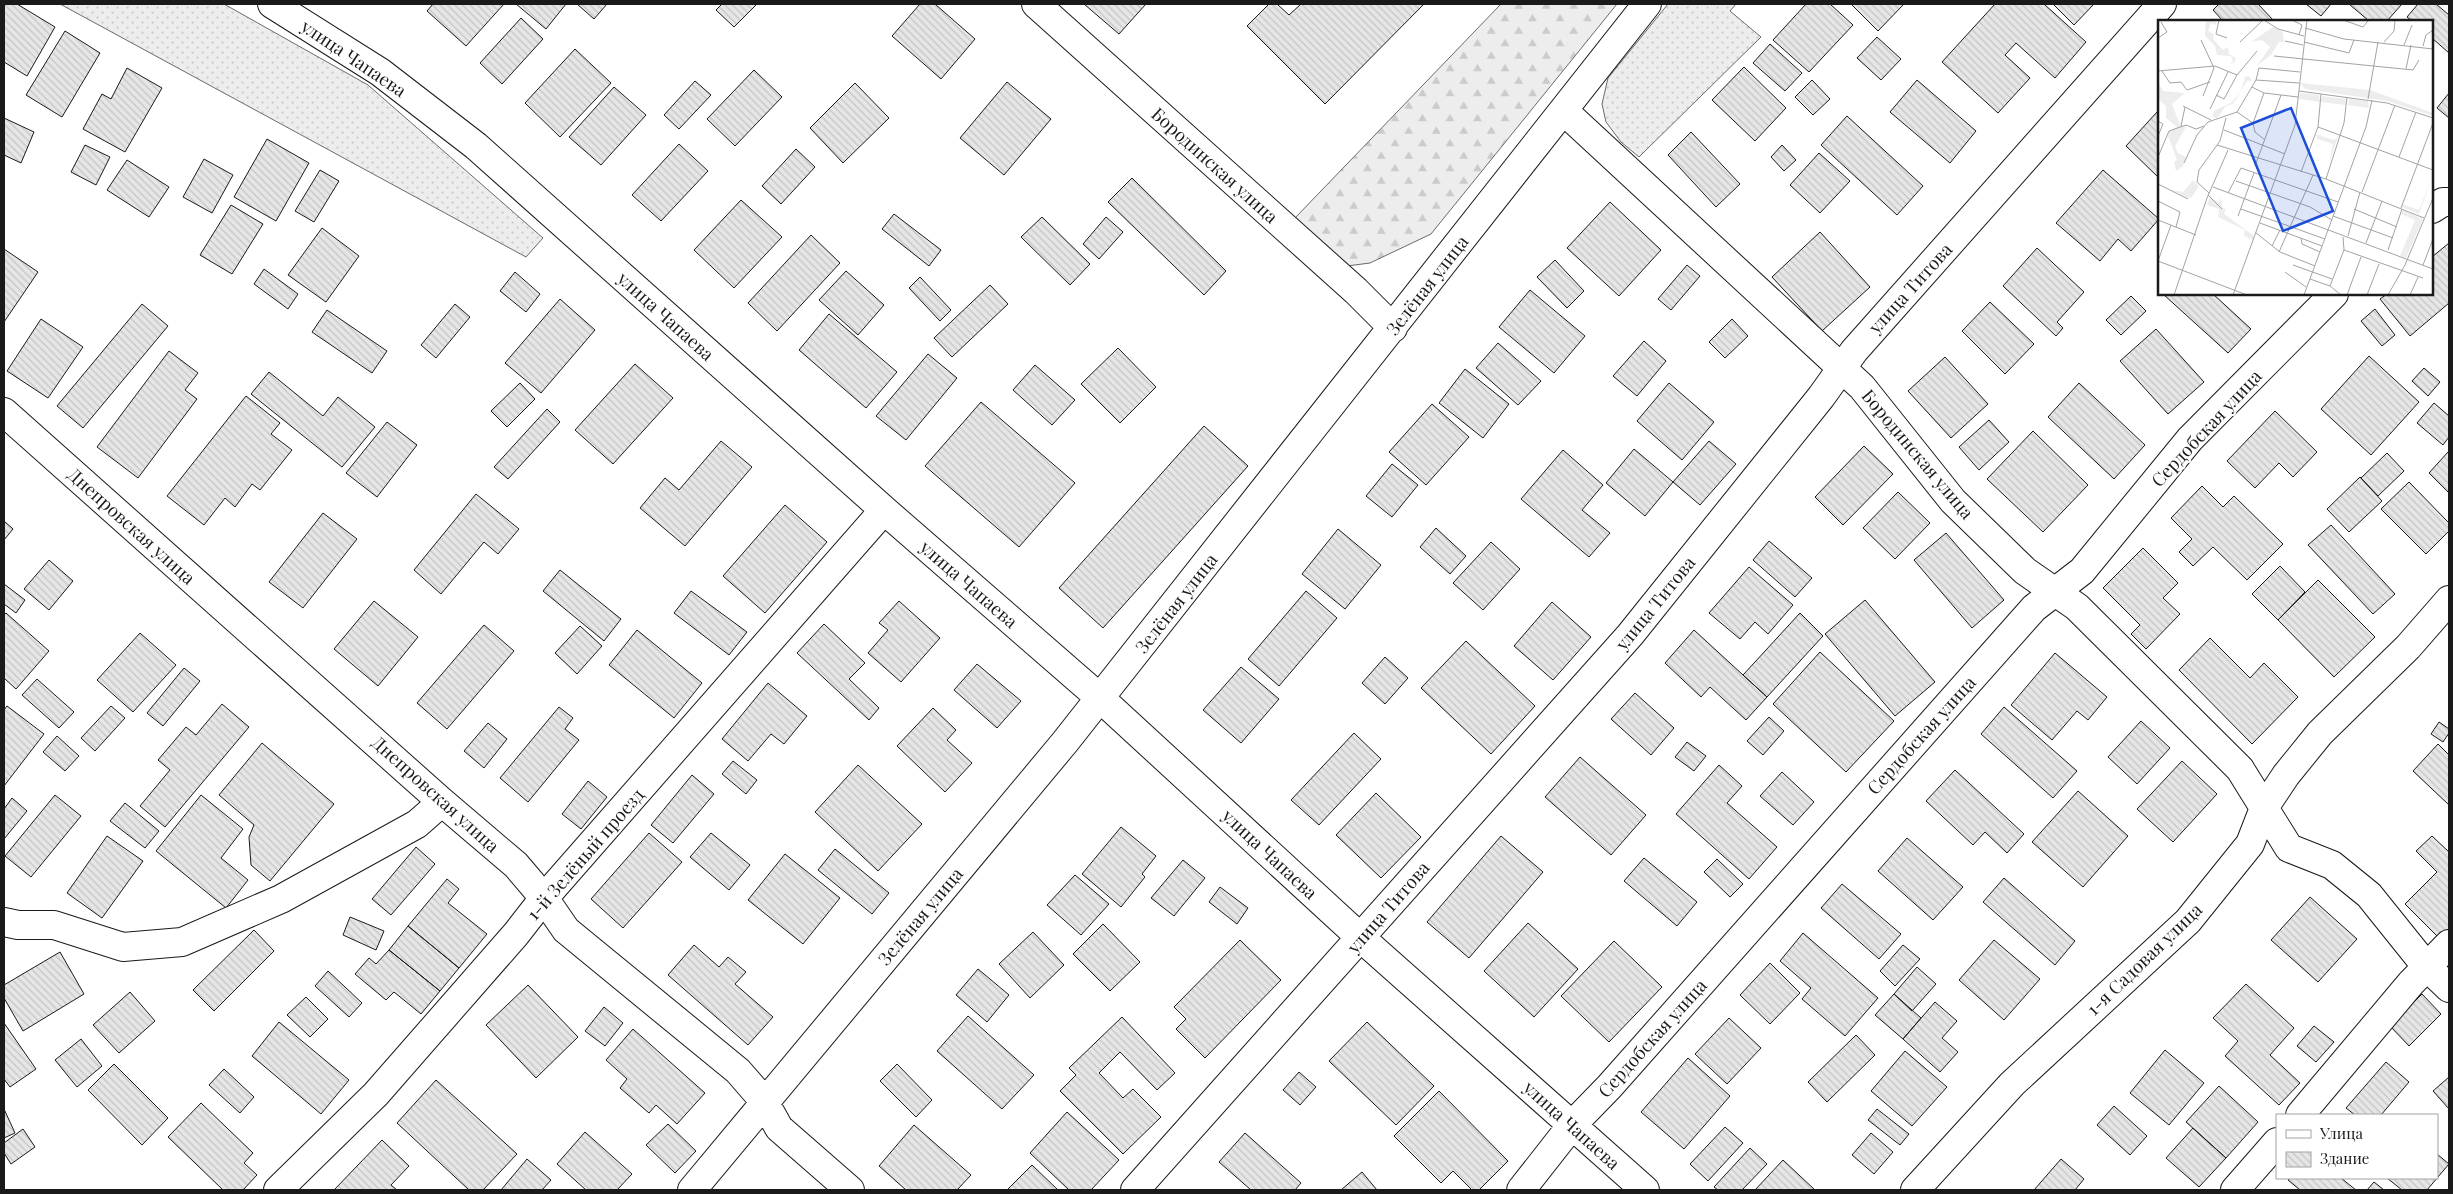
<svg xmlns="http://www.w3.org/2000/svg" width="2453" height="1194" viewBox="0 0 2453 1194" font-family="'Playfair Display',serif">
<defs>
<pattern id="grass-dots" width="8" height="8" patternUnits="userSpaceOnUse" patternTransform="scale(1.25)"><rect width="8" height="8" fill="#ededed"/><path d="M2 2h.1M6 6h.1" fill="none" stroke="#cbcbcb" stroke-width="1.8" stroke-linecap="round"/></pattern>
<pattern id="forest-firs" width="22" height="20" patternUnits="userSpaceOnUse" patternTransform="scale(1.25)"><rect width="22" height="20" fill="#ededed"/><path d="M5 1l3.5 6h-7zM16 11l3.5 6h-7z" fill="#cbcbcb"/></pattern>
<pattern id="building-back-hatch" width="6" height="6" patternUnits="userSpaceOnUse" patternTransform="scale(1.25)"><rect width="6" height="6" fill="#e6e6e6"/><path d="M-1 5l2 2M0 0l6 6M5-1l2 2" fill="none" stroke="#c5c5c5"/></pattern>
</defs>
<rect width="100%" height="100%" fill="#fff"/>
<path fill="url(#grass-dots)" stroke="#6a6a6a" d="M60,4H224L368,85L543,238L526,257Z
M1668,4H1736L1730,11L1761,37L1639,157L1621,142L1606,122L1602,104L1608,78Z"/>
<path fill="url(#forest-firs)" stroke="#6a6a6a" d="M1501,4H1617L1431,234L1370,263L1347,266L1294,219Z"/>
<path fill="url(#building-back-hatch)" stroke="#1a1a1a" d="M4,4H17L55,27L27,76L4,62Z
M433,4H504L466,46L427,11Z
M516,4H566L546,29Z
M577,4H607L594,19Z
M722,4H757L734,27L716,10Z
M920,4H935L975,39L941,79L892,36Z
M1084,4H1146L1119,34Z
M1269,4H1277L1289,15L1301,4H1424L1325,104L1247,26Z
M1806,4H1830L1853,25L1809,72L1773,40Z
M1851,4H1904L1878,31Z
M1995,4H2044L2086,42L2055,78L2016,43L2005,55L2030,78L1998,113L1942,62Z
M2053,4H2094L2074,25Z
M2219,4H2258L2274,21H2223L2213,10Z
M2306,4H2331L2321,16Z
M2349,4H2402L2387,21H2369Z
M2418,4H2436L2449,15V53L2432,38V21H2412L2407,17Z
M521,18L543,39L502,84L480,63Z
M65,31L100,53L62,117L26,95Z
M1877,37L1901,59L1881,80L1857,58Z
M1770,44L1802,73L1785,91L1753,63Z
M575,49L611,83L560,137L525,103Z
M1744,67L1786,108L1755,141L1712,100Z
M127,68L162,88L125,152L83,129L102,94L111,99Z
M754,70L782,97L735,146L707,119Z
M1812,80L1830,99L1813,115L1795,97Z
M1917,80L1976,131L1950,163L1890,112Z
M695,81L711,95L679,129L664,115Z
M1007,82L1051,119L1004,175L960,138Z
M855,83L889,118L843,163L810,128Z
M614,87L646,115L601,165L569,137Z
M2449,93V118L2437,108Z
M2157,112L2159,114V178L2126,146Z
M1847,116L1923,186L1897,215L1821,145Z
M4,118L34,132L21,163L4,155Z
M1691,132L1740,184L1716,207L1668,155Z
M267,139L309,163L276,221L234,197Z
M679,144L708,171L661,221L632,195Z
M85,145L110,157L96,185L71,172Z
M1782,145L1796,160L1784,171L1771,157Z
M796,149L815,167L781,204L762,186Z
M1819,153L1850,181L1820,213L1790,185Z
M204,159L233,175L212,213L183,197Z
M127,160L169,187L149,217L107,190Z
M320,170L339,181L314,222L295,211Z
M2103,170L2159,219L2131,251L2118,239L2100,261L2056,223Z
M1132,178L1226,271L1204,295L1108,202Z
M741,200L782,237L734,288L694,250Z
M1610,202L1661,250L1619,296L1567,248Z
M231,205L263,224L232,274L200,255Z
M894,214L941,250L929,266L882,229Z
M1042,217L1090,264L1070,285L1021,237Z
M1106,217L1123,232L1099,259L1083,244Z
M322,228L359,256L326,302L288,275Z
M1820,232L1870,287L1822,331L1772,277Z
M811,235L840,263L777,331L748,303Z
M2449,243V303L2410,336L2380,299L2387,294H2432V257Z
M2037,248L2084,292L2057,322L2063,328L2056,336L2003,286Z
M4,249L38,272L4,322Z
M1555,260L1584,291L1567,308L1537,277Z
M1687,265L1700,276L1671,310L1658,299Z
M264,269L298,294L288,309L254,284Z
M846,271L884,305L858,335L819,300Z
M515,272L540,294L526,312L500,291Z
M920,277L951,310L940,321L909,288Z
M990,285L1008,304L952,357L934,338Z
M1530,290L1585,336L1554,373L1499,327Z
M2163,294H2213L2251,329L2228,353Z
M2131,296L2146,311L2121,335L2106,320Z
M560,299L595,330L541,393L505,363Z
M1990,302L2034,344L2005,374L1962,331Z
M142,304L168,326L83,428L57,406Z
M455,304L470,317L436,358L421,345Z
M2375,309L2395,335L2382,346L2361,321Z
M327,310L387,351L372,373L312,332Z
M829,314L897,372L866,408L799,350Z
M41,319L83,347L48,398L7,371Z
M1732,319L1748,336L1725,358L1709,342Z
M2156,329L2204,382L2168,414L2120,361Z
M1644,341L1666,361L1637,396L1613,376Z
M1498,343L1541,381L1518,405L1476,368Z
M1118,348L1156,387L1120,423L1081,384Z
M169,351L198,373L185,390L197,399L138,478L97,447Z
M928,354L957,378L906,440L876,416Z
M2369,356L2419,402L2371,455L2321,409Z
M1945,357L1988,404L1951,438L1908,391Z
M635,364L673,398L613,464L575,430Z
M1035,365L1075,400L1052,425L1013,390Z
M2424,368L2440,382L2428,396L2412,381Z
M1465,369L1509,404L1483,438L1439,403Z
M269,372L323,416L338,397L375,427L342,467L251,394Z
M520,383L535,399L507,427L491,411Z
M1669,383L1714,422L1682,460L1637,421Z
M2079,383L2145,445L2114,479L2048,417Z
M246,396L280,423L271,434L292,450L260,490L252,484L235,507L225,498L204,525L167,496Z
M981,402L1075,483L1019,547L925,466Z
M2434,403L2449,416V437L2443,445L2417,423Z
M1432,404L1469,437L1426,485L1389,452Z
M547,409L560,422L508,479L494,467Z
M2275,411L2317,452L2293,477L2279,463L2255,488L2227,461Z
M1989,420L2009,442L1979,470L1959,447Z
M387,422L417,445L377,497L346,473Z
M1204,426L1248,466L1103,628L1059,588Z
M2033,431L2088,485L2043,532L1987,479Z
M721,441L752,467L685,546L640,508L665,478L679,490Z
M1709,441L1736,464L1700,505L1673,482Z
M1864,446L1893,474L1843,525L1815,497Z
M1634,449L1673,482L1645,516L1606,483Z
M1563,450L1603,485L1582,510L1610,533L1589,557L1521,499Z
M2448,452L2449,454V493L2429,473Z
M2387,453L2404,471L2378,496L2361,478Z
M1392,464L1418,485L1392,517L1366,496Z
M2360,477L2382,501L2349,532L2327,509Z
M2409,482L2449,523V531L2426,554L2381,509Z
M2202,486L2223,507L2234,496L2283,544L2247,580L2213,547L2193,566L2179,552L2192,539L2171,518Z
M1898,492L1930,523L1895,559L1863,528Z
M476,494L519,529L498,554L484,542L441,594L414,570Z
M785,505L827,542L765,613L723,576Z
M323,513L357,539L303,608L269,582Z
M4,521L13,529L4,540Z
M2331,525L2395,594L2373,614L2308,545Z
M1436,528L1466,556L1450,574L1420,547Z
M1338,529L1381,565L1345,609L1302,574Z
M1946,533L2004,600L1972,628L1914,560Z
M1769,541L1812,578L1795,597L1753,560Z
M1491,542L1520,569L1483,610L1453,583Z
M2143,548L2178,583L2163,598L2180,614L2146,649L2131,634L2140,625L2103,588Z
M49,560L73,581L49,610L24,589Z
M2280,566L2305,592L2278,620L2252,594Z
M1749,567L1793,605L1768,634L1755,622L1740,639L1709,613Z
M560,570L621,619L604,641L543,591Z
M2318,580L2375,637L2334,677L2278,620Z
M4,584L25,600L16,613L4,604Z
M691,591L747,632L729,655L674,613Z
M1306,591L1337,618L1279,686L1248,659Z
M1865,600L1935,682L1895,716L1825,634Z
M374,601L418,637L378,686L334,649Z
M899,601L940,638L901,682L868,653L888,630L879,623Z
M1552,602L1591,637L1553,680L1514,646Z
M6,613L49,651L16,689L4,678V615Z
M1800,613L1823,636L1767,697L1743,675Z
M824,624L865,663L849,679L879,708L869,720L797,653Z
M484,625L514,651L447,729L417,703Z
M580,626L602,646L577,674L555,653Z
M637,630L702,683L674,718L609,665Z
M1694,630L1767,697L1746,720L1710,687L1701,697L1665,663Z
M140,633L176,665L133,712L97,680Z
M2210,638L2250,678L2264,663L2298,697L2252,744L2179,670Z
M1466,641L1535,706L1491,754L1421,688Z
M1820,652L1894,721L1846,772L1773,704Z
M2055,653L2107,697L2088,720L2077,711L2052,740L2011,705Z
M1385,657L1408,678L1385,704L1362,683Z
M977,664L1021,701L997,728L954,690Z
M1241,667L1279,699L1241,743L1203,710Z
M184,668L200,681L163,726L147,713Z
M37,679L74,712L59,728L22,695Z
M768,683L807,716L784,744L771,734L748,761L722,739Z
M1635,693L1674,728L1651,755L1611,719Z
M222,704L249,727L165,827L140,806L170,770L158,760L186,727L196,735Z
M7,706L44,734L4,786V710Z
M111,706L125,718L95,751L81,738Z
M559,707L573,718L565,729L579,740L528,802L500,778Z
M2004,707L2077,771L2053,798L1981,734Z
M933,708L956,730L947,740L972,763L945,792L897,746Z
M1769,717L1784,731L1763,755L1747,741Z
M2141,721L2170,748L2137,784L2108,757Z
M2439,722L2449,729V733L2443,742L2431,734Z
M488,723L507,739L484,768L464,751Z
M1354,733L1381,759L1319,825L1291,800Z
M57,736L79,756L65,771L43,752Z
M1687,742L1706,756L1694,771L1675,757Z
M262,743L334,804L270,881L251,865L249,837L254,825L219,795Z
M2438,744L2449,755V805L2413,771Z
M1580,757L1646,815L1611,855L1545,797Z
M733,761L757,780L746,794L722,774Z
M2182,761L2217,794L2173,842L2137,809Z
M858,765L922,824L878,871L815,812Z
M1719,765L1742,786L1727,803L1777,847L1749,879L1676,814Z
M1955,770L2024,834L2007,853L1985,832L1973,845L1926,801Z
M1782,772L1814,802L1793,825L1760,796Z
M692,775L714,794L673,843L651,825Z
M588,781L607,797L581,829L562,814Z
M2078,791L2128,836L2083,887L2032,842Z
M1376,793L1421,837L1381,878L1336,835Z
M55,795L81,816L31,877L5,856Z
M201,795L243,829L221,858L248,880L226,908L156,851Z
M12,798L27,811L4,839V809Z
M125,803L159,831L145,848L110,821Z
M1121,827L1156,856L1142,874L1145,877L1121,907L1082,874Z
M649,833L682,862L623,928L591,899Z
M711,833L750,865L729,890L690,857Z
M107,836L143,861L102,918L67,893Z
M1501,836L1543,872L1469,958L1427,922Z
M2432,836L2449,852V928L2439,938L2405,904L2437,872L2416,851Z
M1907,838L1963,887L1933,920L1878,871Z
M416,847L435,864L391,915L372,899Z
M835,849L889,893L872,914L818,870Z
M785,854L840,898L803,944L748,900Z
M1644,858L1697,902L1677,926L1624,881Z
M1717,859L1743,884L1730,897L1704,872Z
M1183,860L1205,878L1174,916L1151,898Z
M1075,875L1109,904L1081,935L1047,905Z
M2004,878L2075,941L2055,965L1983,902Z
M447,879L459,889L448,903L487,934L459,968L408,926Z
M1842,884L1901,934L1879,959L1821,908Z
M1220,887L1248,908L1237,924L1209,902Z
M2310,897L2357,939L2318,982L2271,940Z
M350,917L384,931L376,950L343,935Z
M1528,923L1578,969L1534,1017L1484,971Z
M1103,924L1140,962L1110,991L1073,954Z
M408,926L459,968L440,991L389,950Z
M254,930L274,951L214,1011L193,990Z
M1033,932L1064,965L1030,998L999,964Z
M1803,933L1878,998L1845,1036L1802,999L1811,988L1780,961Z
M1240,940L1281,980L1205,1058L1176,1029L1186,1019L1174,1007Z
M1994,940L2040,979L2004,1020L1959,980Z
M1614,941L1662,987L1609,1042L1561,996Z
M694,945L719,967L728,957L746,972L735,984L773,1017L748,1045L668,975Z
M1903,945L1920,959L1895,986L1880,971Z
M389,950L440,991L421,1014L394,992L386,1000L355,974L369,958L376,964Z
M60,952L84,994L23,1031L4,998V985Z
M1770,963L1800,993L1770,1024L1740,995Z
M1917,967L1936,984L1912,1011L1894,994Z
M978,969L1009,995L987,1022L956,995Z
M328,971L362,1003L349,1017L315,986Z
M2246,984L2294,1028L2270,1055L2300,1083L2279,1105L2225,1056L2238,1041L2213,1018Z
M528,985L578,1037L536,1078L486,1025Z
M130,992L155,1021L119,1053L93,1025Z
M1894,994L1921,1018L1903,1039L1875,1015Z
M2422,994L2441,1014L2409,1046L2390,1026Z
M306,997L328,1019L310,1037L287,1015Z
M1935,1002L1957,1021L1942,1038L1958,1052L1940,1072L1903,1039Z
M604,1007L623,1023L605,1046L585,1031Z
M968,1016L1034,1075L1002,1109L937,1051Z
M1122,1017L1175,1073L1157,1090L1120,1052L1099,1073L1123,1098L1133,1089L1161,1117L1123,1154L1060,1091L1076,1075L1069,1068Z
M1729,1018L1761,1048L1727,1084L1695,1054Z
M279,1022L349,1080L321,1114L252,1056Z
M1367,1022L1434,1086L1396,1125L1329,1061Z
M4,1023L36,1069L10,1087L4,1079Z
M2314,1026L2334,1042L2316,1062L2297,1046Z
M633,1029L705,1093L677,1124L656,1105L649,1113L620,1088L627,1079L606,1060Z
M1856,1035L1875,1055L1827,1102L1808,1082Z
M81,1039L102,1066L77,1087L55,1060Z
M2165,1050L2204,1083L2169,1125L2130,1093Z
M1905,1051L1947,1087L1912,1126L1871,1091Z
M1688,1058L1730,1096L1684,1149L1641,1112Z
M2386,1062L2409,1082L2381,1115H2355L2346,1108Z
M114,1064L168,1118L142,1145L88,1090Z
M897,1064L932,1100L916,1117L880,1081Z
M224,1069L254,1097L240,1113L209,1085Z
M1299,1072L1316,1087L1300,1105L1283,1090Z
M2449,1077V1109L2433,1091Z
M436,1080L517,1154L483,1190H469L397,1123Z
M2219,1086L2258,1122L2226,1158L2186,1122Z
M1439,1091L1508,1161L1479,1190H1472L1453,1171L1441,1183L1394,1136Z
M201,1103L253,1153L244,1163L257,1175L243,1190H223L168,1137Z
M2114,1106L2147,1136L2130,1155L2097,1125Z
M4,1109L15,1133L4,1138Z
M1877,1109L1909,1134L1900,1145L1868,1120Z
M1067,1112L1119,1160L1091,1190H1069L1030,1153Z
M668,1124L696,1151L675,1173L646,1145Z
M914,1125L971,1175L957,1190H906L879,1166Z
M1725,1127L1743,1143L1708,1181L1690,1164Z
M2193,1128L2226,1158L2199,1187L2166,1158Z
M23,1129L35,1147L11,1164L4,1153V1143Z
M585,1132L632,1174L617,1190H586L557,1164Z
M1245,1133L1301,1183L1295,1190H1251L1219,1162Z
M1871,1133L1893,1152L1874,1174L1852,1155Z
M382,1140L409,1166L391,1185L397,1190H334Z
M1750,1148L1767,1164L1742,1190H1718L1714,1187Z
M2437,1154L2449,1164L2427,1190H2402L2387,1178H2437Z
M527,1159L551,1180L542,1190H501Z
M2061,1159L2084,1179L2075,1190H2034Z
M1783,1160L1815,1190H1755Z
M1032,1165L1058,1190H1007Z
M1362,1172L1377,1190H1341Z
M2290,1178H2341L2356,1190H2300L2288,1180Z
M2374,1182L2384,1190H2367Z"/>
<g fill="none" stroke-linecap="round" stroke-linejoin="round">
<defs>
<path id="minor" d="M272,4L380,72L476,146L884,510L1100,698L1361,938L1645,1190
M1036,4L1356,291L1393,328
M1564,111L1862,387L1953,501L2025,571L2077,607L2240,769L2289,848L2332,865L2369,895L2426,966L2449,988
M2432,209L2443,202H2449
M4,412L442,802L516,865L544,898L566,930L738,1071L764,1101L779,1128L850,1190
M4,922L18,925H54L123,947L182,942L281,899L417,824L442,802
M2300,1115L2411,983L2449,944
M278,1190L376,1094L516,934L544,898L884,510
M692,1190L1065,742L1647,4
M1135,1190L1630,635L1821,397L1854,351L2162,4
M1521,1190L1572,1125L1609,1087L2034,608L2082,571L2190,439L2334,294
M1915,1190L2012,1084L2188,921L2250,844L2264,808L2286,775L2320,733L2408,647L2449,600
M2235,1190L2277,1142"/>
</defs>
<use href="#minor" stroke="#1a1a1a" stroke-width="30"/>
<use href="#minor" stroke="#fff" stroke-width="28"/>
</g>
<g text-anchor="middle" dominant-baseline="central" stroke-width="4" stroke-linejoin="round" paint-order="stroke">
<g font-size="18" fill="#1a1a1a" stroke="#fff">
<text transform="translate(354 58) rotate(34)">улица Чапаева</text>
<text transform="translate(1215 165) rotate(42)">Бородинская улица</text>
<text transform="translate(1427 285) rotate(-52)">Зелёная улица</text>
<text transform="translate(1910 288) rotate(-48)">улица Титова</text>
<text transform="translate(666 316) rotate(42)">улица Чапаева</text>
<text transform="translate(2206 428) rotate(-47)">Сердобская улица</text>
<text transform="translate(1918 454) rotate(50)">Бородинская улица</text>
<text transform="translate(132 526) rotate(42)">Днепровская улица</text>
<text transform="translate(969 584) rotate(41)">улица Чапаева</text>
<text transform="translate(1176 603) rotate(-52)">Зелёная улица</text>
<text transform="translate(1655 603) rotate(-51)">улица Титова</text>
<text transform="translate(1921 735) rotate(-48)">Сердобская улица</text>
<text transform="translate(436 794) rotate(42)">Днепровская улица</text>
<text transform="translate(585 854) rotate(-49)">1-й Зелёный проезд</text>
<text transform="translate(1270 854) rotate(43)">улица Чапаева</text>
<text transform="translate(1388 907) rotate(-49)">улица Титова</text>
<text transform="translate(920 916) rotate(-50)">Зелёная улица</text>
<text transform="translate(2144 959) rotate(-44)">1-я Садовая улица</text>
<text transform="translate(1652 1038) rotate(-48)">Сердобская улица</text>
<text transform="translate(1572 1125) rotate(42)">улица Чапаева</text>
</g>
</g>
<g transform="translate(2158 20)">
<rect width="275" height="275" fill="#fff"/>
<path d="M142,63L212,70L275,93V96L229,81L147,69ZM142,73L161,75L162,82L141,79ZM164,76L187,79L188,85L163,82ZM191,79L210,81L211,88L190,85ZM275,155L261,194L244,187V184L261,190ZM245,190L265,199L248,238L242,236L257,200L243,194Z" fill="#ededed"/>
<path d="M48,0L59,2L58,5L53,3L50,11L56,14L55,19L65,30L70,27L71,34L78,38L76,43L72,44L75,42L73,36L59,35L57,26L47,16ZM115,7L125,12L126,22H121L113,35L99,46L112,27L104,20L93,22ZM91,56L94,61H89L75,84L68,86L59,98L54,97L56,91L74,82L83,71L87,57ZM0,62L5,71L27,73L14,84L22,105L28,107L17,126L20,133L28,137L25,146L18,151L16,142L19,140L10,116L11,111L19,107L8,98V86L0,79ZM158,114L176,120L180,117L171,143L175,124L159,119ZM35,160L41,166L34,177L30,178L14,170L25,172ZM52,176L60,183L63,178L64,187L68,189L66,194L96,216L95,220L86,216L87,210L60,197L61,189L49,185Z" fill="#ededed"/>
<path fill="none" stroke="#a3a3a3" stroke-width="1" d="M61,0L58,14L69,18M106,0L120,9L146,16M134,0L144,5L141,15M185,0L205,7L210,1M147,8L186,19L275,29M0,18L9,12L3,2M43,20L56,48L45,76M127,21L145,25M82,22L105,0M146,22L191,33L196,20M226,22L236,11L237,0M246,25L254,5M265,26L268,15L275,10M116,36L255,50L261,40M248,49L253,25M0,51L57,46L79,55M4,51L12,63L23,62L29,70L52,62M98,60L141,63M94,67L106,73L140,77M141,71L229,83L275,98M106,73L95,103L97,112L107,120M58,75L66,79L79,55L99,31M210,79L220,22M25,86L53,100M52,89L70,52M79,92L95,103M0,101L5,104L0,116M23,106L27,87M160,107L275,150M66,110L127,134M59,125L168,159L266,198M0,137L11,111L28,105L38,109L46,106M241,137L258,92M26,143L39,115L50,102L79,92L98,60L101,48L142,52M97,146L123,75M143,152L160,107L163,74M168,159L186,103L189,77M78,161L152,187L174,200M0,164L30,179M55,167L275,249M204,172L237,85M51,173L39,162L41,150L62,121L68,98M70,173L83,148L180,182M50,175L64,189M0,181L22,192L18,207M243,188L275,103M83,189L167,219M196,189L239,207M80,196L96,153M175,196L235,218M0,200L38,215M102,203L164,226M98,213L122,232L157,246M190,216L202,172M143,218L144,224L162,232M208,223L224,181M114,226L122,210M186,230L265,258M230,230L244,189M121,232L155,155M0,241L13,205M0,241L89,275M135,245L174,259M265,245L275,219M127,252L148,267M152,259L172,266L183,275M172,266L186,230L185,217M16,275L49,178L70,130M75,275L137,105L149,0M146,275L208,107L214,80M189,275L203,237M209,275L221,244M230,275L247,245L275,178M252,275L260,257"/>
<path fill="#1d4ed8" fill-opacity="0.15" stroke="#1d4ed8" stroke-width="2.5" d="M133,88L175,191L125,211L83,108Z"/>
<rect width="275" height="275" fill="none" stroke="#1a1a1a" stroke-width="2.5"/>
</g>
<rect width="2453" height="1194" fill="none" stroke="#1a1a1a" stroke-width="10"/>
<rect x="2276" y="1114" width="162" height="65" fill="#ffffff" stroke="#a3a3a3"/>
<rect x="2286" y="1130" width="25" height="8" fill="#ffffff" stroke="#a3a3a3"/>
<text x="2320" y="1139" font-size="15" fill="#1a1a1a">Улица</text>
<rect x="2286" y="1152" width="25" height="15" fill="url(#building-back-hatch)" stroke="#a3a3a3"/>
<text x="2320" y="1164" font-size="15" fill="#1a1a1a">Здание</text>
</svg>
